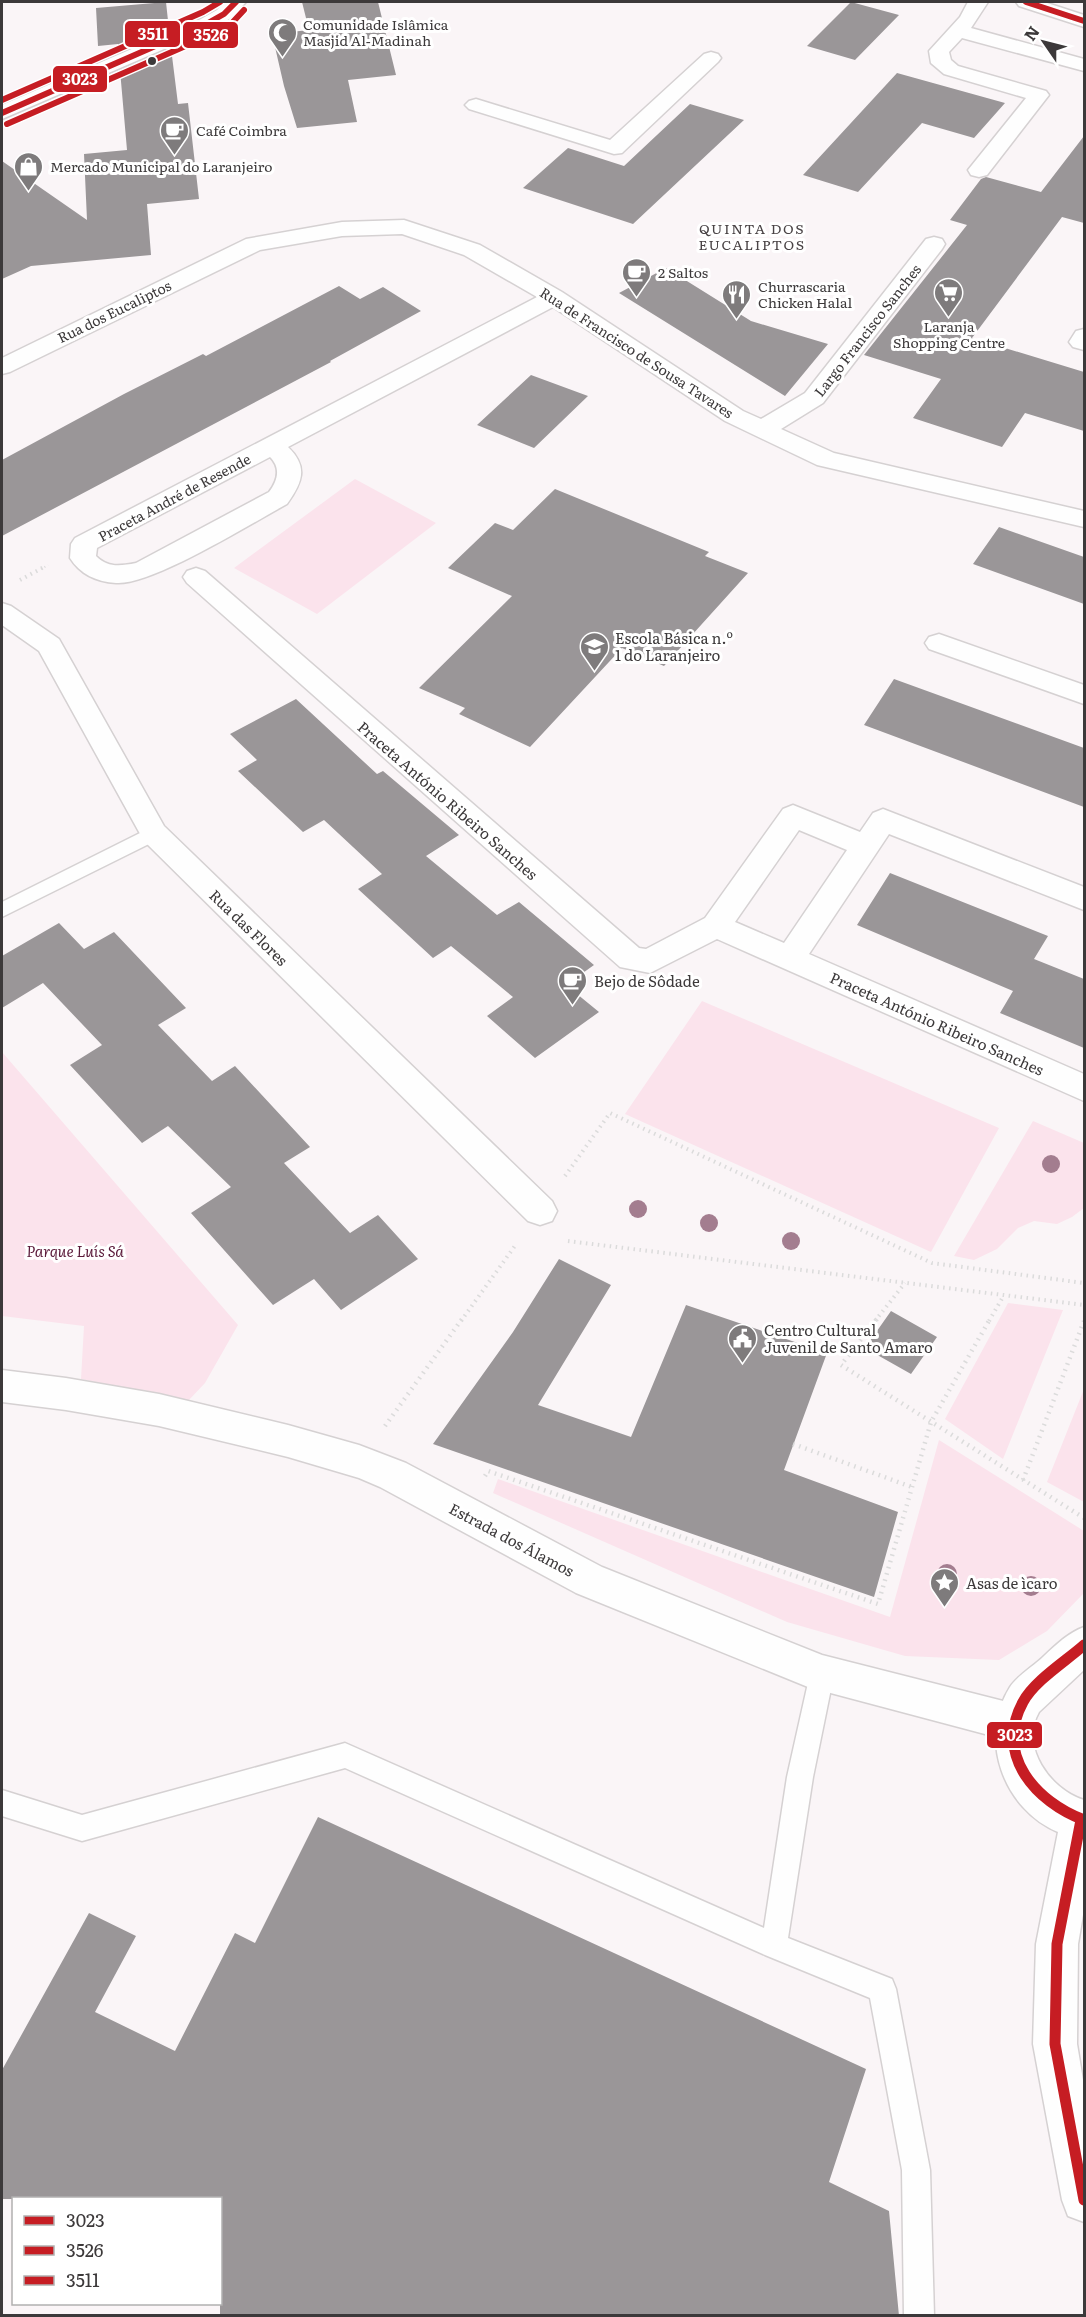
<svg xmlns="http://www.w3.org/2000/svg" width="1086" height="2317" viewBox="0 0 1086 2317" font-family="Literata,serif">
<rect width="100%" height="100%" fill="#faf5f7"/>
<path fill="#fbe3ec" d="M355,479L436,523L317,614L234,568Z
M702,1001L999,1128L931,1252L625,1114Z
M2,1052L238,1325L205,1383L188,1401L81,1379L84,1326L2,1316Z
M1033,1121L1084,1143V1208L1072,1217L1057,1224L1034,1221L1018,1228L997,1249L974,1260L954,1256Z
M1008,1303L1063,1310L1003,1459L945,1419Z
M1084,1389V1502L1047,1482Z
M939,1440L1084,1531V1593L1047,1631L999,1660L905,1656L787,1622L493,1493L498,1479L890,1617Z"/>
<path fill="#9a9698" d="M166,2L169,30L119,52L118,44L98,46L96,8Z
M302,2H378L396,75L348,80L357,122L297,128L284,86L272,34L309,30Z
M851,2L899,15L855,60L807,46Z
M171,48L178,104L188,103L199,199L147,204L151,255L31,266L2,279V161L87,220L84,154L127,150L120,70Z
M897,73L1005,103L974,138L922,123L858,192L803,175Z
M690,104L744,120L633,224L523,188L568,148L624,166Z
M1084,136V223L1062,217L972,338L1084,372V431L1025,413L1002,447L913,418L941,379L864,355L967,225L950,220L981,179L986,177L1041,192Z
M666,268L751,321L828,344L785,396L619,293Z
M339,286L360,299L383,287L421,311L330,361L331,362L2,536V460L124,394L203,354L206,356Z
M531,375L588,396L534,448L477,425Z
M555,489L709,552L705,556L748,573L664,666L622,648L530,747L459,714L465,708L419,688L512,596L448,568L495,523L513,530Z
M999,527L1084,557V604L973,564Z
M894,679L1084,748V807L864,725Z
M296,699L377,774L383,771L459,835L426,856L497,915L519,902L594,965L566,985L599,1012L535,1058L487,1016L513,997L451,946L433,958L358,889L382,874L324,820L303,832L238,771L257,760L230,734Z
M890,873L1048,936L1034,959L1084,979V1048L1000,1013L1013,991L857,925Z
M59,923L84,949L114,932L186,1008L158,1025L212,1081L235,1066L310,1147L284,1163L350,1233L378,1215L418,1259L341,1310L314,1279L273,1305L191,1213L231,1187L168,1126L142,1143L70,1065L102,1045L43,983L2,1008V956Z
M559,1259L611,1285L538,1405L631,1437L686,1305L827,1353L784,1470L898,1512L874,1597L433,1444L513,1332Z
M891,1311L937,1337L911,1374L865,1348Z
M318,1817L866,2069L829,2182L889,2211L899,2316H220V2199H2V2070L89,1913L136,1936L95,2012L175,2051L235,1933L255,1943Z"/>
<g fill="none" stroke-linecap="round" stroke-linejoin="round">
<defs>
<path id="lane" d="M154,826L161,828L163,833L161,838L2,917V902Z
M822,1662L831,1666L834,1674L813,1777L788,1938L892,1979L896,1989L930,2170L934,2316H904L902,2170L870,1998L765,1955L345,1768L82,1841L2,1816V1790L82,1815L345,1743L764,1928L787,1777L810,1674L813,1666Z"/>
<path id="street" d="M225,2H246L231,18L215,27L2,119V105L201,19L217,10Z
M968,2H988L971,28L1084,59V71L962,38L949,52L951,60L958,66L1046,91L1049,95L987,175L979,177L971,175L968,170L1026,98L944,74L931,63L929,51L960,17Z
M711,52L718,54L721,58L718,62L622,153L614,154L469,109L465,105L469,101L476,99L610,140L704,54Z
M404,220L480,245L562,292L743,411L761,419L805,393L926,239L934,237L942,239L945,244L942,249L823,403L781,429L834,453L1084,511V527L817,465L725,421L553,307L288,447C309,467 302,483 287,504C252,523 151,586 116,583C97,582 80,574 70,558L71,544L75,538L537,297L464,255L402,234L342,236L260,250L10,372L2,374V358L246,239L342,222ZM270,457C281,468 278,480 269,492L136,563C120,566 108,568 96,556L97,548Z
M1084,329V350L1073,347L1069,342L1076,331Z
M196,568L205,571L639,948L646,949L705,918L783,809L793,805L860,832L873,813L883,809L1084,887V910L889,834L809,954L1084,1074V1101L717,939L650,973L620,967L187,583L183,577L187,571ZM799,830L847,850L784,943L735,922Z
M2,603L11,606L59,639L164,826L552,1201L557,1211L552,1221L540,1225L528,1221L144,841L39,651L2,625Z
M939,634L1084,685V704L929,649L925,643L929,637Z
M2,1370L66,1378L159,1394L288,1425L359,1445L406,1463L602,1567L822,1655L1015,1704L1029,1709L1035,1723L1029,1737L1015,1742L808,1687L576,1593L380,1487L359,1478L288,1457L159,1426L66,1410L2,1402Z"/>
<path id="secondary" d="M1016,2H1044L1084,15V27L1019,6Z
M1084,1627V1670L1039,1712C1019,1747 1051,1790 1084,1800V1909L1078,1944L1077,2044L1084,2086V2222L1068,2216L1062,2200L1033,2044L1036,1944L1058,1832C1003,1809 978,1738 1010,1687C1018,1675 1034,1666 1044,1656C1057,1644 1068,1633 1084,1627Z"/>
</defs>
<use href="#lane" stroke="#d5d1d2" stroke-width="3"/>
<use href="#street" stroke="#d5d1d2" stroke-width="3"/>
<use href="#secondary" stroke="#d5d1d2" stroke-width="3"/>
<path stroke="#dbdbdb" stroke-width="2" stroke-dasharray="1 3" stroke-linecap="butt" d="M41,569L48,565"/>
<path stroke="#dbdbdb" stroke-width="4" stroke-dasharray="1.5 4.5" stroke-linecap="butt" d="M20,580L44,567
M565,1176L610,1113L932,1263L1084,1283
M568,1241L1084,1305
M461,1321L517,1243
M875,1321L905,1283
M989,1321L1004,1295"/>
<path stroke="#dbdbdb" stroke-width="4.5" stroke-dasharray="1.5 5" stroke-linecap="butt" d="M877,1319L841,1365L1084,1518
M385,1426L462,1319
M793,1444L912,1487
M485,1476L488,1471L878,1604L931,1422L990,1319
M1023,1480L1084,1321"/>
<use href="#lane" fill="#fefefe" fill-rule="evenodd"/>
<use href="#street" fill="#fefefe" fill-rule="evenodd"/>
<use href="#secondary" fill="#fefefe" fill-rule="evenodd"/>
<defs>
<path id="bus-1-far1" d="M1026,2L1084,21
M2,113L208,23L224,14L236,2"/>
<path id="bus-1" d="M1084,1645C1066,1661 1034,1681 1023,1702C994,1755 1036,1802 1084,1820
M1081,1820L1057,1944L1055,2044L1084,2200"/>
<path id="bus-2" d="M7,124L213,34L231,24L244,10"/>
<path id="bus-3" d="M2,100L203,12L220,2"/>
</defs>
<use href="#bus-1-far1" stroke="#fff" stroke-width="9"/>
<use href="#bus-1" stroke="#fff" stroke-width="16"/>
<use href="#bus-2" stroke="#fff" stroke-width="9"/>
<use href="#bus-3" stroke="#fff" stroke-width="9"/>
<use href="#bus-1-far1" stroke="#c61d23" stroke-width="6"/>
<use href="#bus-1" stroke="#c61d23" stroke-width="11"/>
<use href="#bus-2" stroke="#c61d23" stroke-width="6"/>
<use href="#bus-3" stroke="#c61d23" stroke-width="6"/>
</g>
<g fill="#a37d8f">
<circle cx="1051" cy="1164" r="9"/>
<circle cx="638" cy="1209" r="9"/>
<circle cx="709" cy="1223" r="9"/>
<circle cx="791" cy="1241" r="9"/>
<circle cx="947" cy="1574" r="10"/>
<circle cx="1031" cy="1586" r="10"/>
</g>
<defs>
<symbol id="mosque-pin" viewBox="-11 -11 22 30"><path d="M0 17L-7.5 6A9.5 9.5 0 1 1 7.5 6Z" fill="#7e7b7c" stroke="#fff"/><path d="M3.5-4.9A6 6 0 1 0 3.5 4.9A5 5 0 1 1 3.5-4.9Z" fill="#fff"/></symbol>
<symbol id="cafe-pin" viewBox="-11 -11 22 30"><path d="M0 17L-7.5 6A9.5 9.5 0 1 1 7.5 6Z" fill="#7e7b7c" stroke="#fff"/><path d="M-5.5-4.5H6V0H3Q3 3.5 0 3.5H-2.5Q-5.5 3.5-5.5 0ZM3-3.2v2h1.7v-2ZM-6 4.5H4V6H-6Z" fill="#fff"/></symbol>
<symbol id="shop-pin" viewBox="-11 -11 22 30"><path d="M0 17L-7.5 6A9.5 9.5 0 1 1 7.5 6Z" fill="#7e7b7c" stroke="#fff"/><path d="M-5-2.5h2.3a2.7 3.5 0 0 1 5.4 0H5L5.5 6h-11ZM-1.5-2.5h3a1.5 2.3 0 0 0-3 0Z" fill="#fff"/></symbol>
<symbol id="supermarket-pin" viewBox="-11 -11 22 30"><path d="M0 17L-7.5 6A9.5 9.5 0 1 1 7.5 6Z" fill="#7e7b7c" stroke="#fff"/><path d="M-6-5.5h2.5l.6 2H6L4.5 2H-2.5L-4.4-4H-6ZM-1.5 3.2a1.3 1.3 0 1 0 .1 0ZM3 3.2a1.3 1.3 0 1 0 .1 0Z" fill="#fff"/></symbol>
<symbol id="restaurant-pin" viewBox="-11 -11 22 30"><path d="M0 17L-7.5 6A9.5 9.5 0 1 1 7.5 6Z" fill="#7e7b7c" stroke="#fff"/><path d="M-5-6h1v4h1v-4h1v4h1v-4h1v5L-1.5 .5V6h-2V.5L-5-1ZM5-6V6H3V1.5H1.5Q1.5-4 5-6Z" fill="#fff"/></symbol>
<symbol id="school-pin" viewBox="-11 -11 22 30"><path d="M0 17L-7.5 6A9.5 9.5 0 1 1 7.5 6Z" fill="#7e7b7c" stroke="#fff"/><path d="M0-5L7-2L0 1L-7-2ZM-4 1L0 2.5L4 1V4Q0 6-4 4Z" fill="#fff"/></symbol>
<symbol id="civic-pin" viewBox="-11 -11 22 30"><path d="M0 17L-7.5 6A9.5 9.5 0 1 1 7.5 6Z" fill="#7e7b7c" stroke="#fff"/><path d="M-.6-6.5H3V-4.5H.6V-3L4-1V1h2V6H-6V1h2V-1L-.6-3ZM-1.2 2.5V6h2.4V2.5Z" fill="#fff"/></symbol>
<symbol id="sight-pin" viewBox="-11 -11 22 30"><path d="M0 17L-7.5 6A9.5 9.5 0 1 1 7.5 6Z" fill="#7e7b7c" stroke="#fff"/><path d="M0-6L1.8-2.2L6-1.7L2.9 1.2L3.7 5.4L0 3.3L-3.7 5.4L-2.9 1.2L-6-1.7L-1.8-2.2Z" fill="#fff"/></symbol>
</defs>
<g fill-rule="evenodd">
<use href="#mosque-pin" x="266" y="16" width="33" height="45"/>
<use href="#cafe-pin" x="158" y="114" width="33" height="45"/>
<use href="#shop-pin" x="12" y="150" width="33" height="45"/>
<use href="#cafe-pin" x="620" y="256" width="33" height="45"/>
<use href="#supermarket-pin" x="932" y="276" width="33" height="45"/>
<use href="#restaurant-pin" x="720" y="278" width="33" height="45"/>
<use href="#school-pin" x="578" y="630" width="33" height="45"/>
<use href="#cafe-pin" x="556" y="964" width="33" height="45"/>
<use href="#civic-pin" x="726" y="1322" width="33" height="45"/>
<use href="#sight-pin" x="928" y="1566" width="33" height="45"/>
</g>
<circle fill="#3c393a" stroke="#fff" stroke-width="2" cx="152" cy="61" r="5"/>
<g text-anchor="middle" dominant-baseline="central" stroke-width="6" stroke-linejoin="round" paint-order="stroke">
<g font-size="14" fill="#3c393a" stroke="#fff" text-anchor="start">
<text x="303" y="24">Comunidade Islâmica<tspan x="303" dy="16">Masjid Al-Madinah</tspan></text>
<text x="196" y="130">Café Coimbra</text>
<text x="50" y="166">Mercado Municipal do Laranjeiro</text>
<text x="658" y="272">2 Saltos</text>
<text x="758" y="286">Churrascaria<tspan x="758" dy="16">Chicken Halal</tspan></text>
<text x="949" y="326" text-anchor="middle">Laranja<tspan x="949" dy="16">Shopping Centre</tspan></text>
</g>
<g font-size="14" letter-spacing="1.5" fill="#4a4446" stroke="#fff">
<text x="752" y="228">QUINTA DOS<tspan x="752" dy="16">EUCALIPTOS</tspan></text>
</g>
<g font-size="14" fill="#3c393a" stroke="#fff">
<text transform="translate(114 311) rotate(-26)">Rua dos Eucaliptos</text>
<text transform="translate(867 330) rotate(-52)">Largo Francisco Sanches</text>
<text transform="translate(637 352) rotate(33)">Rua de Francisco de Sousa Tavares</text>
<text transform="translate(174 497) rotate(-28)">Praceta André de Resende</text>
</g>
<g font-size="15" fill="#3c393a" stroke="#fff" text-anchor="start">
<text x="615" y="637">Escola Básica n.º<tspan x="615" dy="17">1 do Laranjeiro</tspan></text>
<text x="594" y="980">Bejo de Sôdade</text>
<text x="764" y="1329">Centro Cultural<tspan x="764" dy="17">Juvenil de Santo Amaro</tspan></text>
<text x="966" y="1582">Asas de ìcaro</text>
</g>
<g font-size="15" fill="#3c393a" stroke="#fff">
<text transform="translate(448 800) rotate(41)">Praceta António Ribeiro Sanches</text>
<text transform="translate(249 927) rotate(44)">Rua das Flores</text>
<text transform="translate(937 1023) rotate(24)">Praceta António Ribeiro Sanches</text>
<text transform="translate(512 1539) rotate(28)">Estrada dos Álamos</text>
</g>
<g font-size="15" font-style="italic" fill="#5b1a3a" stroke="#fff">
<text x="75" y="1250">Parque Luís Sá</text>
</g>
</g>
<g stroke="#fff" stroke-width="2">
<rect x="124" y="20" width="57" height="28" rx="6" fill="#c61d23"/>
<rect x="182" y="21" width="57" height="28" rx="6" fill="#c61d23"/>
<rect x="52" y="65" width="56" height="28" rx="6" fill="#c61d23"/>
<rect x="986" y="1721" width="57" height="28" rx="6" fill="#c61d23"/>
</g>
<g font-size="16" text-anchor="middle" font-weight="bold" fill="#fff">
<text x="153" y="40">3511</text>
<text x="211" y="41">3526</text>
<text x="80" y="85">3023</text>
<text x="1015" y="1741">3023</text>
</g>
<rect width="1086" height="2317" fill="none" stroke="#3c393a" stroke-width="6"/>
<rect x="12" y="2197" width="210" height="108" fill="#ffffff" stroke="#b1b0b0" stroke-width="1.5"/>
<rect x="24" y="2216" width="30" height="9" fill="#c61d23" stroke="#b1b0b0" stroke-width="1.5"/>
<text x="66" y="2227" font-size="18" fill="#3c393a">3023</text>
<rect x="24" y="2246" width="30" height="9" fill="#c61d23" stroke="#b1b0b0" stroke-width="1.5"/>
<text x="66" y="2257" font-size="18" fill="#3c393a">3526</text>
<rect x="24" y="2276" width="30" height="9" fill="#c61d23" stroke="#b1b0b0" stroke-width="1.5"/>
<text x="66" y="2287" font-size="18" fill="#3c393a">3511</text>
<g transform="translate(1044 42) rotate(305)" stroke="#ffffff" stroke-width="4.5" paint-order="stroke">
<path d="M0-4.5L10 22L0 15L-10 22Z" fill="#3c393a"/>
<text y="-9" font-size="16" font-weight="bold" text-anchor="middle" fill="#3c393a">N</text>
</g>
</svg>
